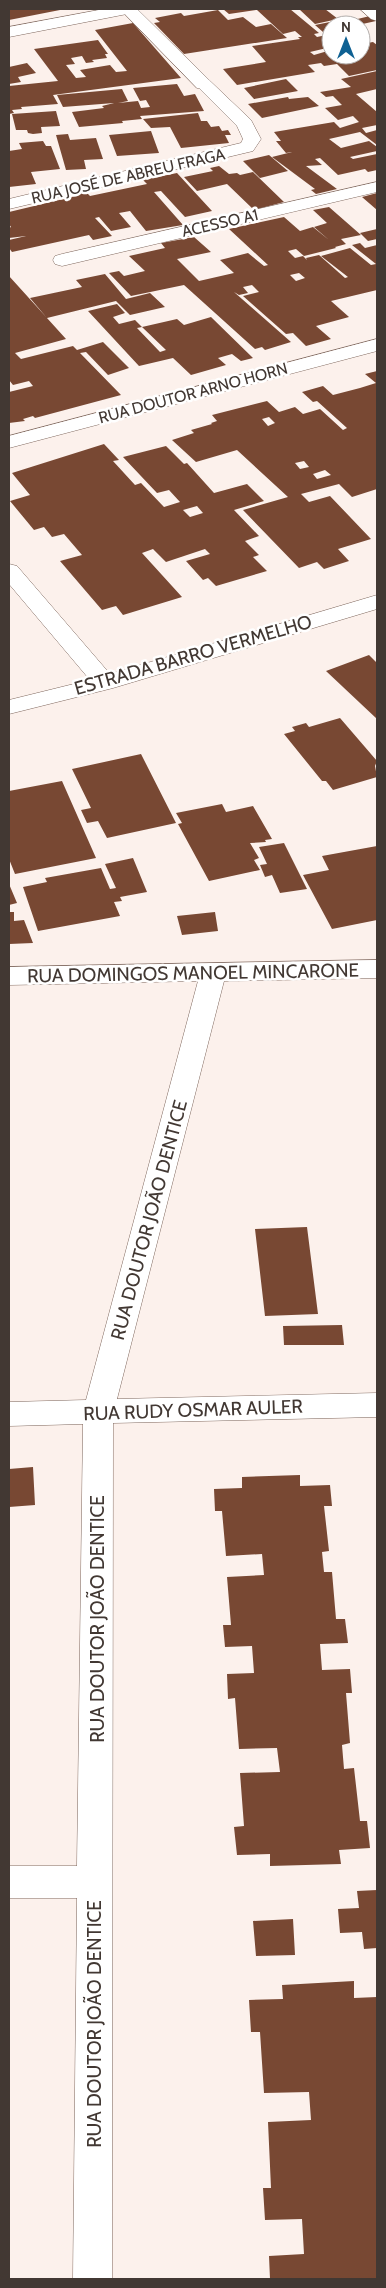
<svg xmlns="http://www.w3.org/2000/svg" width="386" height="2288" viewBox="0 0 386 2288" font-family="Cabin,sans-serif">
<rect width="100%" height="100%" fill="#fcf1ec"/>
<path fill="#784833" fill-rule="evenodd" d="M9,9H60V10L9,20Z
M223,9H256V10L229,14Z
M266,9H290L319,33L314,34L317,37L331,34V47L310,52L314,55L331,50V55H361V44L373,42L377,45V70L349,76L337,64L324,66L321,63L308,65L315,72L237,85L223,69L266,62L252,46L300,39L298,37H302L295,31L283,34L257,10Z
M299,9H325L338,19L315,24Z
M218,10L228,20L243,17L256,27L271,24L287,38L184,54L154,23L160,22L155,18L181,13L184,16Z
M370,16L376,21L358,25H350L345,22Z
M340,20L345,25H331V31L323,32L315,25Z
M133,23L181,78L53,95L58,104L21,107L22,109L12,110L14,113L9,114V86L58,81L34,49L98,40L108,54H105L107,58L92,60L94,62L86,63L82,56L71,58L75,64L66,65L76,78L86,77L80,70L110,65L116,72L127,71L95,30Z
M27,63L36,73L18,77L21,82L9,84V67Z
M377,71V89L356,94L377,112V125L362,128L366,133L377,130V145L360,132L329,139L341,148L369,141L377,147V151L350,157L353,159L377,154V170L368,172L365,169L338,175L320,158L315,159L322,165L306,166L337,189L316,194L311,190L315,189L272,157L292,152L286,153L276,141H281L274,132L334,122L340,128L359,122L353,116L338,120L325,108L342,105L333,96L326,97L320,92L351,87L341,79Z
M286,79L298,91L254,99L244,88Z
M177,84L184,96L195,94L204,111L140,116L142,119L122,121L123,123L79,127L72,112L104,108L102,106L114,103L63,107L57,95L122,89L128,101L118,103L138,101L141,108L150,107L146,100L140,101L133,88Z
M288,97L289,99L308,97L319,106L262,118L248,104Z
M56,111L60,126L41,127L42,133L33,134L28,133L27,130H16L12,114Z
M198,113L201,121H207L211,127L219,126L222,131L228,130L231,135H225L229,143L181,148L170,127L151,128L143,119Z
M151,131L159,153L117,156L109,135Z
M68,134L70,140L96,138L103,159L84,160L86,169L66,170L56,135Z
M43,141L46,146H51L60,169L31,172L36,184L9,187V151L22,149L19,143Z
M269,155L288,171L260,178L243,161Z
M219,166L229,174L237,173L240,175L253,172L284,202L254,210L227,184L197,191L184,177L213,171L210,168Z
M177,173L212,211L185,217L161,191L154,192L183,225L146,231L130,211L119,213L131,227L111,231L99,217L95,218L112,236L93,240L89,235L12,252L9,248V240L26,236L9,238V228L11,227L9,224V212L76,196L74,194L86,192L90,196L147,184L143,180Z
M377,193V210L362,197Z
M329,207L361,235L341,239L346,244L335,247L336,248L304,256L296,249L288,251L295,258L303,256L307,260L306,258L319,255L345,278L348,277L321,256L350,248L371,265L376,264L352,245L360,243L365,248L377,245V290L331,301L349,317L316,326L331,339L306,346L293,333L286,334L243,296L259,292L252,285L243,287L248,293L239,295L234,292L291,342L265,350L262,347L255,349L184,285L131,296L109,273L119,271L124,276L145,271L129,256L165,248L161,243L194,237L211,252L177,259L199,281L234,273L220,260L248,253L264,266L268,265L229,229L284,217L300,231L313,227L329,240L314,227L327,223L313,210ZM299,273L305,278L296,281L290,275Z
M377,229V239L368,241L360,233Z
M105,274L126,299L150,293L165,307L130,315L116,301L47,318L30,298L82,287L76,280Z
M9,276L66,339L15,353L21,359L73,346L77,350L103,342L129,368L108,375L86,352L80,353L121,395L35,418L33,416L23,419L25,421L9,423V392L33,386L29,381L13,385L9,380Z
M117,304L125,313L113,317L119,324L135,320L142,327L137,328L160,352L166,350L142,327L177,319L184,325L211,317L253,358L241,361L232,354L218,358L226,365L191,375L173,358L139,366L88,311Z
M377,371V489L352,497L339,484L301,494L309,502L330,496L371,539L338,549L349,561L324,569L317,562L299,568L243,510L288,497L237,450L196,462L172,440L194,433L191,430L212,424L211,423L217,421L212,415L267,401L279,412L295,407L303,414L320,409L343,430L347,428L317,401L313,402L302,392L323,386L333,395L360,388L376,383L365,374ZM269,417L275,423L268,426L262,419ZM304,461L309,467L300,469L295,463ZM325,470L331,475L317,479L313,474Z
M104,444L119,460L113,461L135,485L141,483L164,507L180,502L169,490L157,493L123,457L166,446L184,464L187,463L214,493L247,484L264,501L234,510L259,536L245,541L259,555L253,557L267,571L216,586L208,578L203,580L186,561L210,554L205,549L166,562L153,549L142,553L182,597L123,615L116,606L102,610L60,561L82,555L64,534L52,537L44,527L34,530L10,501L30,495L12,473ZM197,506L203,513L190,517L183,510Z
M369,655L377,663V719L326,671Z
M340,718L377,761L375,766L377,777L333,790L326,781H322L284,734L295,731L292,727L306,723L309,727Z
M141,754L176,823L107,838L98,821L87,823L81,810L91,808L72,769Z
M62,781L96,858L15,874L9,859V791Z
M222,804L226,812L253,806L272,839L265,840L266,842L250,843L259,858L254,860L260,870L209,881L178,824L182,823L176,813Z
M284,843L307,889L280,893L272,875L265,877L260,865L267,864L259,847Z
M377,846V920L332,929L303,875L329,870L322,856Z
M133,858L147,892L120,897L122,901L114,902L120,916L38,931L23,887L47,882L45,878L101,868L110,889L116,888L105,864Z
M9,884L17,903L9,905Z
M9,912H14V921L24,920L33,943L9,944Z
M215,912L218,931L182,935L177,916Z
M307,1227L318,1314L265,1316L255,1229Z
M342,1325L344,1345H284L283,1326Z
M33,1467L35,1505L9,1507V1469Z
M300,1475V1486L330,1485L332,1506H324L329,1551L322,1552L324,1572H332L336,1619H345L348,1643L320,1644L322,1670L350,1669L352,1693H346L350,1743L342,1745L344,1769L354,1768L360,1821H367L370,1848L339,1850L341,1864L270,1866V1854L237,1855L234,1827L244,1826L240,1773L280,1772L277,1748L239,1749L235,1698L228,1699L227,1674L254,1673L252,1646L225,1647L223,1625H231L227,1577L264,1575L262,1554L226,1556L222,1511H215L214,1489L242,1488V1477Z
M377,1890V1948L364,1949L362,1932L340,1933L338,1909L359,1908L357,1891Z
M293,1919L295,1955L256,1956L253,1921Z
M354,1981V1998L377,1997V2279H270L269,2256L304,2254L302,2219L265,2220L263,2188H271L268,2122L311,2120L309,2092L264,2093L260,2032H251L249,2000L283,1999L282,1985Z"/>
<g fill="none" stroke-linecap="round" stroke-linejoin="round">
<defs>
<path id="service" d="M120,9H137L209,80L211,84L209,88H197Z
M360,9H377V21L371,19Z
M377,182V192L62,266L55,264L53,260L55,256L62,254Z"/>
<path id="minor" d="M104,9H135L127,14L9,37V27Z
M203,79L209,80L251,120L261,139L253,151L9,209V199L241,143L243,139L237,126L195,84L197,80Z
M377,339V351L9,448V436Z
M377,960V978L224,981L117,1399L377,1393V1417L113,1423L112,2279H73L77,1898H9V1866H77L83,1424L9,1426V1402L86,1400L198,981L9,985V967Z"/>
<path id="tertiary" d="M9,564L17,566L110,674L377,595V609L113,688L9,714V700L90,680L9,584Z"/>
</defs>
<use href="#service" stroke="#7f685e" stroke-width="1"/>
<use href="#minor" stroke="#7f685e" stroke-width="1"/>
<use href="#tertiary" stroke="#7f685e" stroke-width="1"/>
<use href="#service" fill="#fff" fill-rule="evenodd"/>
<use href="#minor" fill="#fff" fill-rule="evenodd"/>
<use href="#tertiary" fill="#fff" fill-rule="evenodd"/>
</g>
<g text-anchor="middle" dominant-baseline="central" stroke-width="5" stroke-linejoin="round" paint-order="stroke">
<g font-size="16" fill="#423833" stroke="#fff">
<text transform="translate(128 176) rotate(-13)">RUA JOSÉ DE ABREU FRAGA</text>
<text transform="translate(220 223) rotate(-13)">ACESSO A1</text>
<text transform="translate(193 393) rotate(-15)">RUA DOUTOR ARNO HORN</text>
</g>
<g font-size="19" fill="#423833" stroke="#fff">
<text transform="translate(193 655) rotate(-16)">ESTRADA BARRO VERMELHO</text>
<text transform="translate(193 973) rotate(-1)">RUA DOMINGOS MANOEL MINCARONE</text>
<text transform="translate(149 1220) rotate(-75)">RUA DOUTOR JOÃO DENTICE</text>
<text transform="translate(193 1410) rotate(-2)">RUA RUDY OSMAR AULER</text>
<text transform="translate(97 1619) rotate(-90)">RUA DOUTOR JOÃO DENTICE</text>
<text transform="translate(94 2024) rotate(-90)">RUA DOUTOR JOÃO DENTICE</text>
</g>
</g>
<rect width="386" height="2288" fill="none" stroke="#423833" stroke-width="20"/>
<g transform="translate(346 40)"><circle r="24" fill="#ffffff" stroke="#b3afad"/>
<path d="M0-4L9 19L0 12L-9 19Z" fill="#0f6193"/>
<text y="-8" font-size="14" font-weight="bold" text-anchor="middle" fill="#423833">N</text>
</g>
</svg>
